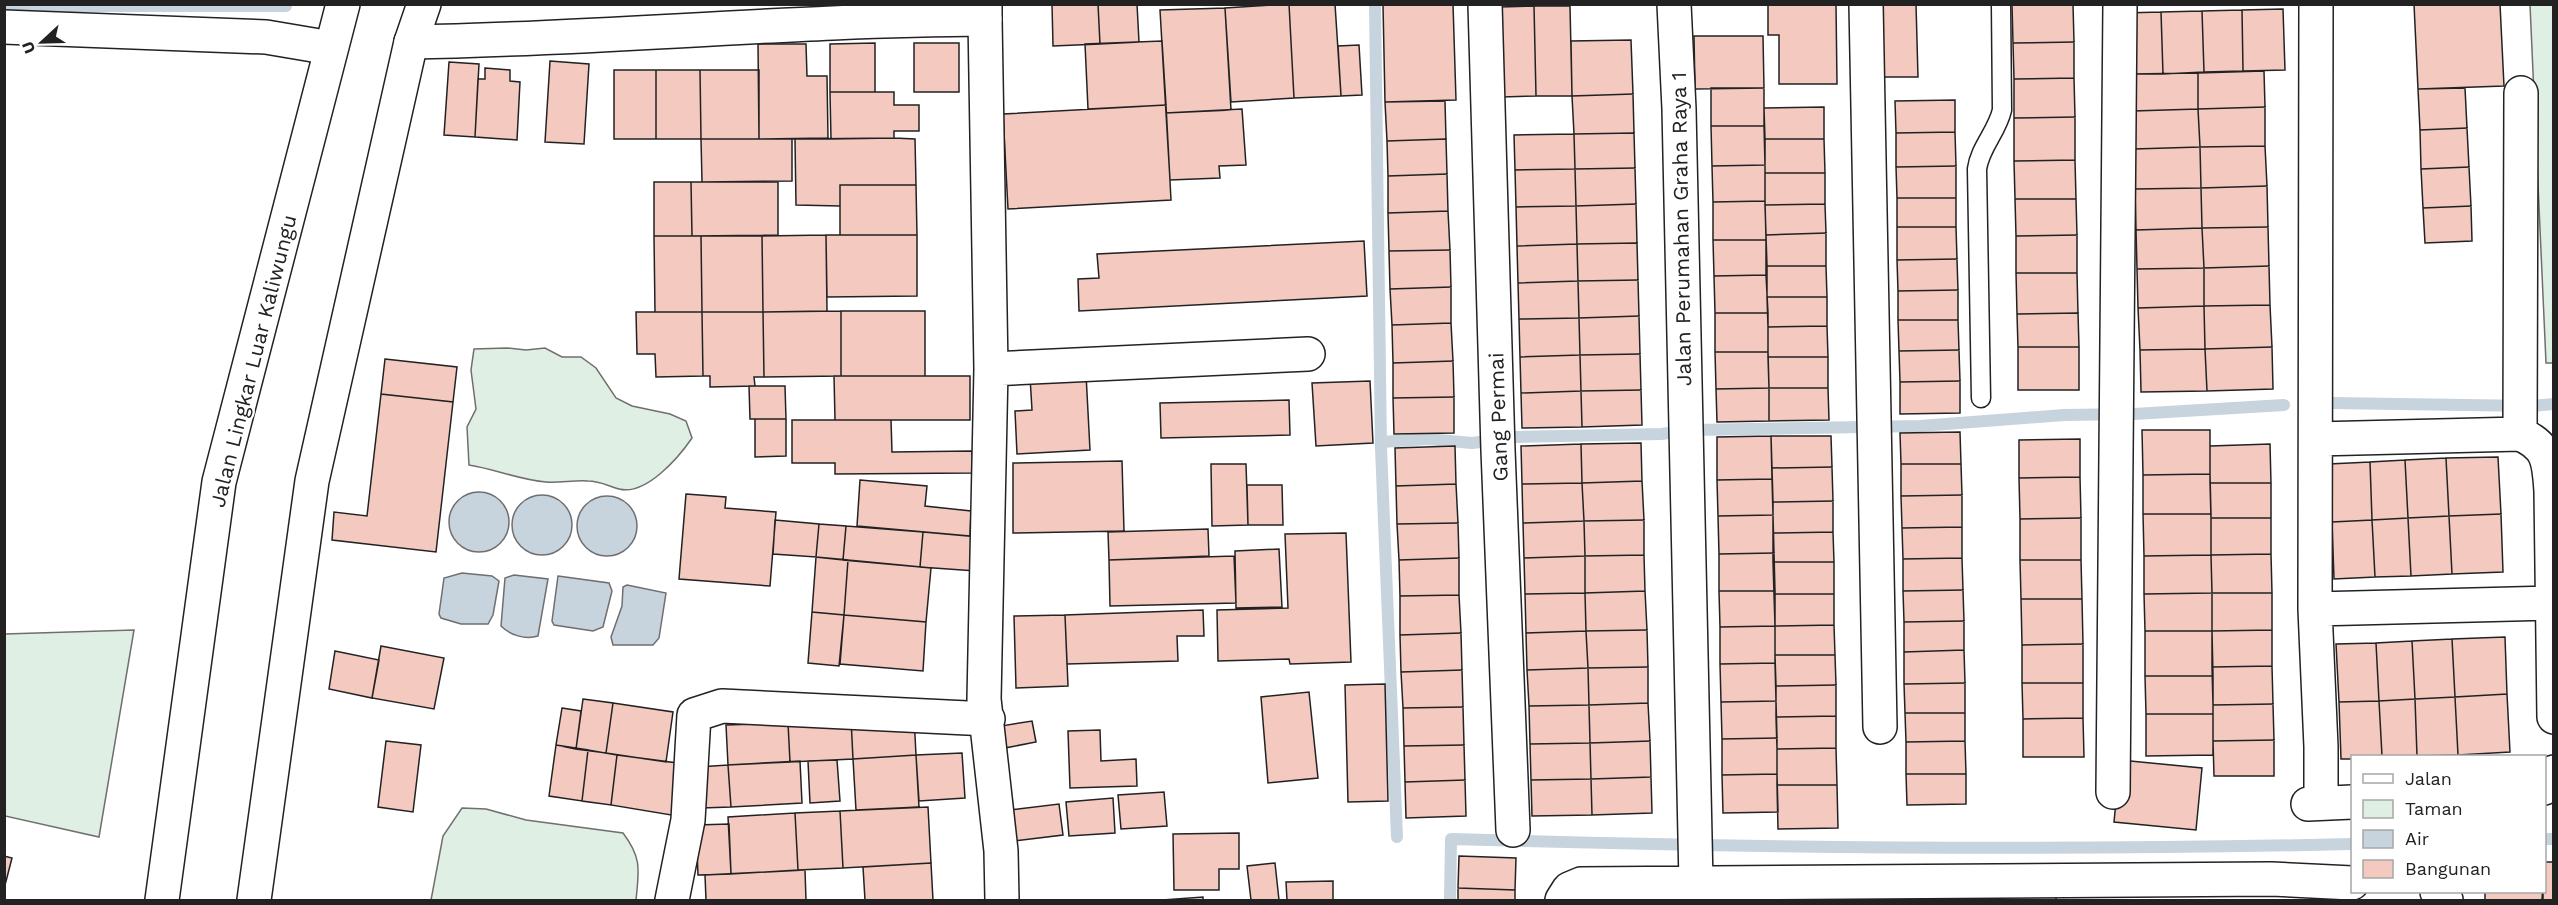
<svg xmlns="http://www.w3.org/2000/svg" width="2558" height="905" viewBox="0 0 2558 905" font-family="'Work Sans',sans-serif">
<rect width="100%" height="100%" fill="#fff"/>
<path fill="#e0efe3" stroke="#6f6f6f" stroke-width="1.5" d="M2530,5H2553V363H2546Z
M507,348L526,350L545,348L562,357H581L596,368L616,398L632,406L670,414L686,421L692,438C679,457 646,496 619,489C608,486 600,481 588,481C574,480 560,483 546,482C520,480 495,469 469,465L467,427L476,409L471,370L474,349Z
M134,630L99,837L5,816V634Z
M462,808L486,809L526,820L623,833C642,858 639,870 636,900H431L443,836Z"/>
<path fill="#c7d3dd" stroke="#6f6f6f" stroke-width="1.5" d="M449 522a30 30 0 1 1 60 0a30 30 0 1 1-60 0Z
M512 525a30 30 0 1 1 60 0a30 30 0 1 1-60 0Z
M577 526a30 30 0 1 1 60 0a30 30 0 1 1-60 0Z
M462,573L492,576L499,581L493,615L488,624H461L441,618L439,614L444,578Z
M514,575L548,579L538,636C525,640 510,635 501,626L505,578Z
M558,576L609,583L612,591L603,627L593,631L554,625L552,621Z
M627,585L666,593L659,638L653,645H613L611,637L622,606L623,587Z"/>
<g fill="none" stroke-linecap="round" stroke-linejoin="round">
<path stroke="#c7d3dd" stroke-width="12" d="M1375,4L1381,448L1397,837
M4,6H286
M2331,403L2533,406L2554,404
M1381,442L1427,439L1472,443L1516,437L1661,434L1692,430L1920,426L2064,415L2134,414L2284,405
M2544,839H2554
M1450,900L1451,839C1751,848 2052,851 2352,844"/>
</g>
<path fill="#f3c9c0" stroke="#222" stroke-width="1.5" d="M1052,4H1098L1100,44L1053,46Z
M1098,4H1137L1139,42L1100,44Z
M1289,4H1335L1341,96L1294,98Z
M1289,4L1294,98L1231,102L1225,8Z
M1453,4L1456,100L1385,102L1383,5Z
M1768,4H1836L1837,84H1779V35H1768Z
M1876,4H1916L1918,77H1877Z
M2012,4H2073L2074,42L2013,43Z
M2414,4H2500L2504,86L2418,89Z
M1534,6H1570L1572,96H1536Z
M1534,6L1536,96L1502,97L1500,7Z
M1225,8L1231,110L1166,113L1160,10Z
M2283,9L2285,70L2243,71L2242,10Z
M2242,10L2243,71L2204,72L2202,11Z
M2202,11L2204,72L2163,74L2161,12Z
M2161,12L2163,74H2132L2124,13Z
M1694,36H1763L1764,88L1695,89Z
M1631,40L1633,94L1572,96L1571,41Z
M1162,41L1166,105L1088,109L1085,44Z
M2074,42V78L2014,79L2013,43Z
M875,43V92H830V44Z
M914,43H959V92H914Z
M758,44H806L807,76H827L828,138L759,139Z
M1359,45L1362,95L1341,96L1338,46Z
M550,61L589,64L584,144L545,142Z
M449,62L479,64L475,137L444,135Z
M485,68L510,70V81L520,82L517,140L475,137L478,79H485Z
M614,70H656V139H614Z
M656,70H700L701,139H656Z
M700,70H759V139H701Z
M2264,71L2265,107L2198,109V73Z
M2198,73V109L2133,111L2132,74Z
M2074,78L2075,117L2014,118V79Z
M1711,88H1764V126H1711Z
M2465,88L2467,128L2420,130L2418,89Z
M830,92H894V105H919V131H894V138L831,139Z
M1633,94L1634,133L1574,134L1572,96Z
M1955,100V132L1896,133L1895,101Z
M1445,101L1446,139L1387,141L1385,102Z
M1166,105L1171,200L1008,209L1003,114Z
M1824,107V139H1765L1764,108Z
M2265,107V146L2200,147L2198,109Z
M1242,109L1246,165L1219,166L1220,178L1170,180L1166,113Z
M2198,109L2200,147L2134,149L2133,111Z
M2075,117V160L2014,161V118Z
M1711,126H1764L1765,165L1712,166Z
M2467,128L2469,167L2421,169L2420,130Z
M1955,132L1956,166L1896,167V133Z
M1634,133L1635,168L1575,169L1574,134Z
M1574,134L1575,169L1515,170L1514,135Z
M894,138L915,139L916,185H840V206L796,205L795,139Z
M701,139H792V181L702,182Z
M1446,139L1447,174L1388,176L1387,141Z
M1765,139H1824L1825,173H1765Z
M2265,146L2267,186L2201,188L2200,147Z
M2200,147L2201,188L2135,189L2134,149Z
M2075,160L2076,199H2015L2014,161Z
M1765,165V201L1713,202L1712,166Z
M1956,166V198H1897L1896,167Z
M2469,167L2471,206L2423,208L2421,169Z
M1635,168L1636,204L1576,206L1575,169Z
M1575,169L1576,206L1516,207L1515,170Z
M1765,173H1825V204L1765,205Z
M1447,174L1448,211L1388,213V176Z
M654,182H691L692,236H654Z
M691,182H778V235L692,236Z
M840,185H916L917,235H840Z
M2267,186L2268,227L2202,228L2201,188Z
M2201,188L2202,228L2136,230L2135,189Z
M1897,198H1956V227H1897Z
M2015,199H2076L2077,235L2016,236Z
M1765,201L1766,240H1713V202Z
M1636,204L1637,243L1577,244L1576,206Z
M1825,204L1826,233L1766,235L1765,205Z
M1576,206L1577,244L1517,246L1516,207Z
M2471,206L2472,241L2425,243L2423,208Z
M1448,211L1450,250L1389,251L1388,213Z
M1897,227H1956L1957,259L1897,260Z
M2268,227L2269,266L2204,268L2202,228Z
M2202,228L2204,268L2137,269L2136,230Z
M1826,233V266H1767L1766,235Z
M826,235H917V296L827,297Z
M826,235L827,311L763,312L762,236Z
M2077,235V273H2016V236Z
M654,236H701L702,312H655Z
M701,236H762L763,312H702Z
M1713,240H1766V275L1714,276Z
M1364,241L1367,296L1079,311L1078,279L1099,278L1097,254Z
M1637,243L1638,280L1578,281L1577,244Z
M1577,244L1578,281L1518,283L1517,246Z
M1450,250L1451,287L1390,289L1389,251Z
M1957,259L1958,290L1898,291L1897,260Z
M1767,266H1826L1827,297H1767Z
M2269,266L2270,305L2204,306V268Z
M2204,268V306L2138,308L2137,269Z
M2016,273H2077L2078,313L2017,314Z
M1766,275L1768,313H1715L1714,276Z
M1638,280L1639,316L1579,318L1578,281Z
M1578,281L1579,318L1519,319L1518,283Z
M1451,287V323L1392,325L1390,289Z
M1958,290V320H1898V291Z
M1767,297H1827V326L1768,327Z
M2270,305L2272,347L2205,349L2204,306Z
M2204,306L2205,349L2140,350L2138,308Z
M841,311H925V376H841Z
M841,311V376L764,377L763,312Z
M636,312H702L703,376L656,377L655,354H637Z
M702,312H763L764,377H754L755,386L710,387V376H703Z
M1715,313H1768V352H1715Z
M2078,313L2079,347H2018L2017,314Z
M1639,316L1640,354L1580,355L1579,318Z
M1579,318L1580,355L1520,357L1519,319Z
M1898,320H1958L1959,350L1899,351Z
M1451,323L1453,361L1393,363L1392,325Z
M1827,326L1828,357H1768V327Z
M2018,347H2079V390H2018Z
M2272,347L2273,389L2207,391L2205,349Z
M2205,349L2207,391L2141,392L2140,350Z
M1959,350L1960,381L1900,382L1899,351Z
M1715,352H1768L1769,388L1716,389Z
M1640,354L1641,390L1581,391L1580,355Z
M1580,355L1581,391L1521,393L1520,357Z
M1768,357H1828V388H1769Z
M385,359L457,367L453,402L381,394Z
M1453,361L1454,397L1393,398V363Z
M1086,374L1090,450L1017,454L1015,411L1032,410L1030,377Z
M834,376H970V420H835Z
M1370,381L1373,443L1316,446L1312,383Z
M1960,381V413L1900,414V382Z
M749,386H785L786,419H750Z
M1769,388V421L1717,422L1716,389Z
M1769,388H1828L1829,420L1769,421Z
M1641,390L1642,425L1582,427L1581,391Z
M1581,391L1582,427L1522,428L1521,393Z
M381,394L453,402L436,552L332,540L334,512L367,516Z
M1454,397V433L1394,434L1393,398Z
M1289,400L1290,435L1161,438L1160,403Z
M755,419H786V456L755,457Z
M792,420H891L892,452L972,451L973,473L835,474V463H792Z
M2142,430H2210V474L2143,475Z
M1960,432L1961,464H1901L1900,433Z
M1771,436L1772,479L1717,480V437Z
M1771,436H1831L1832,467L1772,468Z
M2080,439V477L2019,478V440Z
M1641,443L1642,481L1582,483L1581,444Z
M1581,444L1582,483L1522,484L1521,446Z
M2270,444L2271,483H2210V446Z
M1455,446L1456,484L1396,486L1395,448Z
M2498,457L2501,514L2449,516L2446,458Z
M2446,458L2449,516L2408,518L2405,460Z
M2405,460L2408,518L2372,520L2370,462Z
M1122,461L1124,531L1013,533V463Z
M2370,462L2372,520L2332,522L2329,464Z
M1211,464H1246L1248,525L1212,526Z
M1901,464H1961L1962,495L1901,496Z
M1832,467L1833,501L1773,502L1772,468Z
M2210,474L2211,514H2143V475Z
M2080,477L2081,518L2020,519L2019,478Z
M1772,479L1773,515L1718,516L1717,480Z
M860,480L927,486L925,506L971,511L970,536L857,526Z
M1642,481L1644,520L1584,521L1582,483Z
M1582,483L1584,521L1523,523L1522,484Z
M2210,483H2271V518H2211Z
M1456,484L1458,523L1397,524L1396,486Z
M1247,485H1282L1283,525H1248Z
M686,494L726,497L725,508L776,512L770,586L679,579Z
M1962,495V527L1902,528L1901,496Z
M1833,501V532L1773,533V502Z
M2143,514H2211V555L2144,556Z
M2501,514L2503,572L2452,574L2449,516Z
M1773,515L1774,553L1719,554L1718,516Z
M2449,516L2452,574L2411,576L2408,518Z
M2081,518V560H2020V519Z
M2211,518H2271V554L2211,555Z
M2408,518L2411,576L2375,577L2372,520Z
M775,520L819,524L816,557L773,554Z
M1644,520V555L1585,556L1584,521Z
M2372,520L2375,577L2334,579L2332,522Z
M1584,521L1585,556L1524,558L1523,523Z
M1458,523L1459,558L1399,560L1397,524Z
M819,524L846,526L843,560L816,557Z
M846,526L923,532L920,567L843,560Z
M1962,527V558L1903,559L1902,528Z
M1208,529L1209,556L1109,560L1108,532Z
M923,532L979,537L976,571L920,567Z
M1833,532L1834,562H1773V533Z
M1346,533L1351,662L1290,664L1289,659L1218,661L1217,610L1288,608L1285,534Z
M1279,549L1282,607L1236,608L1235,551Z
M1774,553L1775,591H1719V554Z
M2271,554L2272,593H2212L2211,555Z
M1644,555L1645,591L1585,593V556Z
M2211,555L2212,593L2144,594V556Z
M1234,556L1236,603L1110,606L1109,560Z
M1585,556V593L1525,594L1524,558Z
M816,557L848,560L844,615L812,612Z
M1459,558V595L1400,596L1399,560Z
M1962,558L1963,590L1903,591V559Z
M848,560L931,568L926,622L844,615Z
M2020,560H2081L2082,599H2021Z
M1773,562H1834V594H1774Z
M1963,590L1964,621L1904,622L1903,591Z
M1645,591L1647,630L1586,631L1585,593Z
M1719,591H1775V626L1720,627Z
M1585,593L1586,631L1526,633L1525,594Z
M2212,593V631H2145L2144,594Z
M2212,593H2272V630L2212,631Z
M1774,594H1834V625L1775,626Z
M1459,595L1461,633L1400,635V596Z
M2021,599H2082L2083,644L2022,645Z
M1203,610L1204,636H1177L1178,661L1067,664L1065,615Z
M812,612L844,615L839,666L808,663Z
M844,615L926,622L923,671L840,664Z
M1065,615L1068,686L1016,688L1014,616Z
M1964,621V650L1904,652V622Z
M1834,625L1835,655H1775V626Z
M1775,626V663L1720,664V627Z
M1647,630L1648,667L1588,668L1586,631Z
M2272,630V666L2212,667V631Z
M1586,631L1588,668L1527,670L1526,633Z
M2145,631H2212L2213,676H2145Z
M1461,633L1462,670L1401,672L1400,635Z
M2505,637L2507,694L2455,697L2452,639Z
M2452,639L2455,697L2415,699L2412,641Z
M2412,641L2415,699L2379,701L2376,643Z
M2376,643L2379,701L2339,702L2336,644Z
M2083,644V683H2022V645Z
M381,646L444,658L434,709L372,698Z
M1964,650L1965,683L1904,684V652Z
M335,651L379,660L372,698L329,689Z
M1775,655H1835L1836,685L1776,686Z
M1775,663L1776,701L1721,702L1720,664Z
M2272,666L2273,704L2213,705L2212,667Z
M1648,667V703L1589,705L1588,668Z
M1588,668L1589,705L1529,706L1527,670Z
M1462,670L1463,707L1403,708L1401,672Z
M2145,676H2213V714H2146Z
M1965,683V713H1905L1904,684Z
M2022,683H2083V718L2023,719Z
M1385,684L1388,801L1348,802L1345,685Z
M1836,685V716L1776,717V686Z
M1309,692L1318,778L1268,783L1261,697Z
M2507,694L2510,752L2458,755L2455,697Z
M2455,697L2458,755L2417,756L2415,699Z
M583,699L613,703L606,753L576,749Z
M2415,699L2417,756H2382L2379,701Z
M1776,701L1777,738L1722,739L1721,702Z
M2379,701L2382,756H2352V759H2341L2339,702Z
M613,703L673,712L666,762L606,753Z
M1648,703L1650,741L1590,743L1589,705Z
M2273,704L2274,740L2213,741V705Z
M1589,705L1590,743L1530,744L1529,706Z
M1463,707L1464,745L1404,746L1403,708Z
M562,708L581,711L576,749L556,745Z
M1905,713H1965V741L1906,742Z
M2146,714H2213V755L2146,756Z
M914,716L916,755L853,759L851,719Z
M1836,716V748L1777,749L1776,717Z
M2083,718L2084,757H2023V719Z
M851,719L853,759L790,762L788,723Z
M1032,721L1036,742L1005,748L1001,726Z
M788,723L790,762L728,765L726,725Z
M1100,730L1101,761L1136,759L1137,786L1070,788L1068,731Z
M1777,738V774L1722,775V739Z
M2274,740V776H2214L2213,741Z
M386,741L421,745L413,812L378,807Z
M1650,741L1651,777L1591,779L1590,743Z
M1965,741L1966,774H1906V742Z
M1590,743L1591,779L1531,780L1530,744Z
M556,745L588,750L582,801L549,796Z
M1464,745L1465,780L1405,782L1404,746Z
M1836,748L1837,785H1777V749Z
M588,750L617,755L611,805L582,801Z
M962,753L965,798L919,801L916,755Z
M617,755L685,764L677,816L611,805Z
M916,755L919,807L856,810L853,759Z
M837,760L840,801L810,803L808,761Z
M2120,760L2202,768L2196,830L2114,822Z
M800,761L802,803L731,807L728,765Z
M728,765L731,807L701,808L698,767Z
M1777,774L1778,812L1723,813L1722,775Z
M1906,774H1966V804L1907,805Z
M1651,777L1652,813L1592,815L1591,779Z
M1591,779L1592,815L1532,816L1531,780Z
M1465,780L1466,816L1406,818L1405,782Z
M1777,785H1837L1838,828L1778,829Z
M1164,792L1167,826L1121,829L1118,795Z
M1113,798L1115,833L1069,836L1066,802Z
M1059,804L1063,835L1014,841L1010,810Z
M928,807L931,863L843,868L840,811Z
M840,811L843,868L798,870L795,813Z
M795,813L798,870L731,874L728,817Z
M729,824L731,874L698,875L696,825Z
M1239,833V869H1219V890H1174L1173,834Z
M4,856L12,858L4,889Z
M1459,856L1516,858L1515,890L1458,888Z
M2544,862H2554V900H2542Z
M931,863L933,900H865L863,867Z
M1275,863L1279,900H1251L1247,866Z
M805,870L806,900H706L705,875Z
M1333,881V900H1287L1286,882Z
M1941,887L1999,890L1998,900H1941Z
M1458,888L1515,890V900H1458Z
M1999,890L2056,891V900H1998Z
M2485,892H2543V900H2485Z
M1764,894L1822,896V900H1764Z
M1822,896L1879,898V900H1822Z
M1203,897V900H1162Z"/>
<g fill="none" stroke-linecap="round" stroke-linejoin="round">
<defs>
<path id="service" d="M1981,398L1977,169C1980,147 1997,132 2002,110L2001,4"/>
<path id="minor" d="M1485,4L1498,450L1513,830
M1674,4L1679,109L1696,882
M1866,4L1880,727
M2316,4L2315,609L2321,747V803
M985,19L991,369L984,699L1001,851L1002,900
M4,27L266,37L331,48
M991,369L1308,354
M2520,434L2521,93
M2316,439L2520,434C2549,446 2549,463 2551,491L2554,717
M2315,609L2552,603
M2544,788L2552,780L2554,772
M2113,792L2120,4
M2308,804L2352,802
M2437,892L2446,900
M672,900L688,820L694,715L722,706L988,719
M1562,900L1569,889L1581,884L2271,879L2352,883"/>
<path id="tertiary" d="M411,42C603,39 793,20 985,19V4"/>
<path id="trunk" d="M162,900L219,482L343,4
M254,900L312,481L411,42L424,4"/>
</defs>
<use href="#service" stroke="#222" stroke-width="21"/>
<use href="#minor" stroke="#222" stroke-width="36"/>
<use href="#tertiary" stroke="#222" stroke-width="36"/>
<use href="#trunk" stroke="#222" stroke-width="36"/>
<use href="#service" stroke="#fff" stroke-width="18"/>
<use href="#minor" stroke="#fff" stroke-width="33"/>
<use href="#tertiary" stroke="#fff" stroke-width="33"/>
<use href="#trunk" stroke="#fff" stroke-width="33"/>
</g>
<g text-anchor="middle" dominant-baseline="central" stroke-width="4.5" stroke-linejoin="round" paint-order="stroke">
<g font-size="21" fill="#222" stroke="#fff">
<text transform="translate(1681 229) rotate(-91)">Jalan Perumahan Graha Raya 1</text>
<text transform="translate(253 361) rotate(-76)">Jalan Lingkar Luar Kaliwungu</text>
<text transform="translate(1498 417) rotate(-92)">Gang Permai</text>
</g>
</g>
<rect width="2558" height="905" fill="none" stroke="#222222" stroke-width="12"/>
<rect x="2351" y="755" width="195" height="138" fill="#ffffff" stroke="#a7a7a7" stroke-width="1.5"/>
<rect x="2363" y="774" width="30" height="9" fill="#ffffff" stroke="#a7a7a7" stroke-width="1.5"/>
<text x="2405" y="785" font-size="18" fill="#222222">Jalan</text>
<rect x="2363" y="800" width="30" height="18" fill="#e0efe3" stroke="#a7a7a7" stroke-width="1.5"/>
<text x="2405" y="815" font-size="18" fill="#222222">Taman</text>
<rect x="2363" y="830" width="30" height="18" fill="#c7d3dd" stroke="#a7a7a7" stroke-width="1.5"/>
<text x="2405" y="845" font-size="18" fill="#222222">Air</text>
<rect x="2363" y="860" width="30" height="18" fill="#f3c9c0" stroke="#a7a7a7" stroke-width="1.5"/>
<text x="2405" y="875" font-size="18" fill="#222222">Bangunan</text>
<g transform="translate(42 42) rotate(248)" stroke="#ffffff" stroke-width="4.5" paint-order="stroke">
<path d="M0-4.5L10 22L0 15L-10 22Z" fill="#222222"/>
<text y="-9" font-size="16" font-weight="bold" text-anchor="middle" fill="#222222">U</text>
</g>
</svg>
